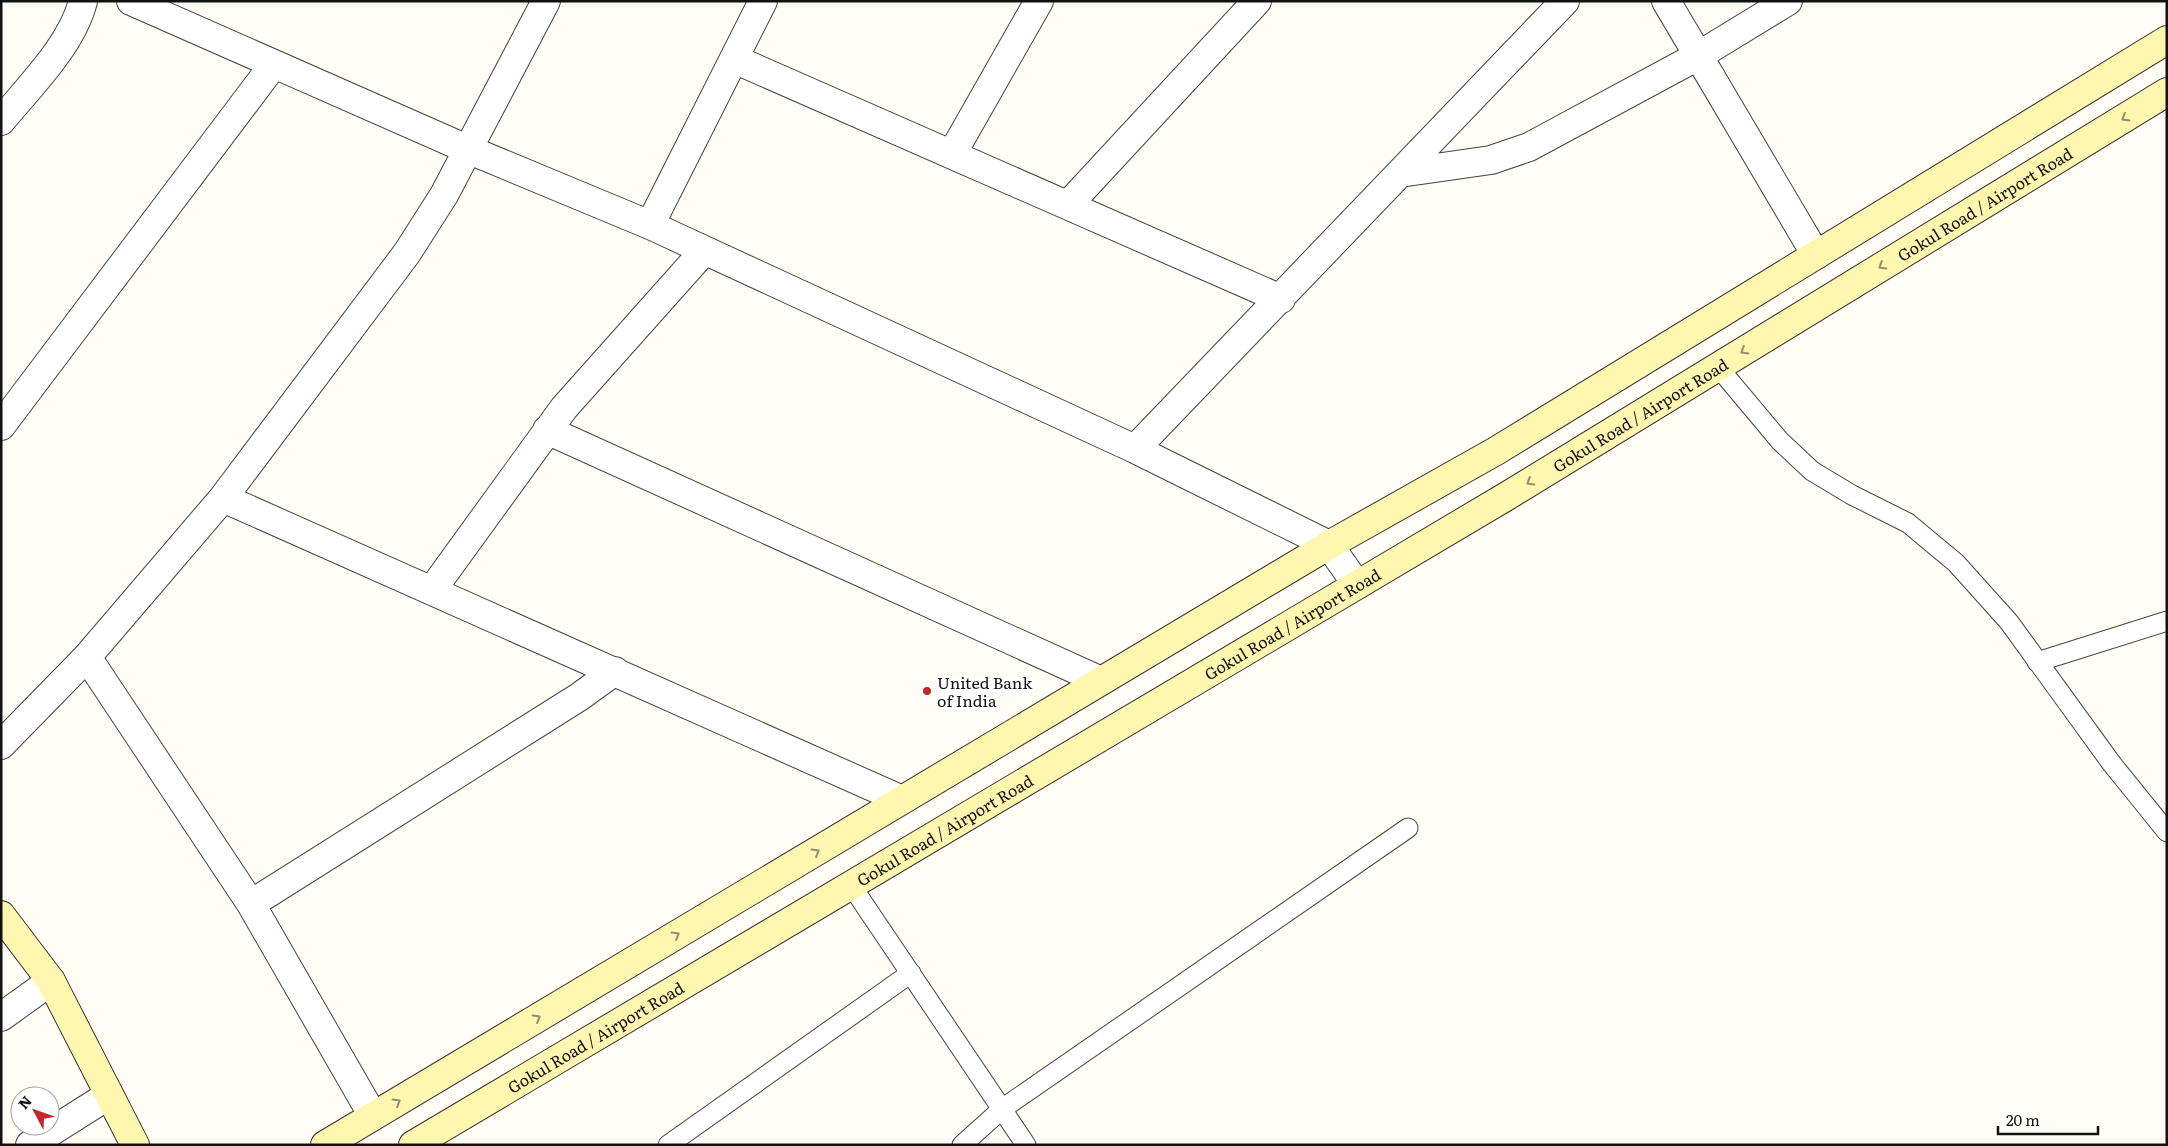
<svg xmlns="http://www.w3.org/2000/svg" width="2168" height="1146" viewBox="0 0 2168 1146" font-family="Literata,serif">
<rect width="100%" height="100%" fill="#fffdf5"/>
<g fill="none" stroke-linecap="round" stroke-linejoin="round">
<defs>
<path id="service" d="M1718,367L1780,441L1812,471L1852,495L1908,523L1956,563L2009,622L2112,764L2167,832
M2037,662L2167,621
M851,885L1026,1145
M668,1145L911,973
M962,1145L1002,1109L1408,828"/>
<path id="minor" d="M131,1L467,149L650,225L1135,449L1329,545L1357,585
M1666,1L1816,255
M734,59L1281,299
M1,121C29,87 72,45 83,1
M952,154L1039,1
M1400,173L1491,160L1529,147L1698,56L1788,1
M1068,205L1257,1
M650,225L763,1
M1,426L274,64
M547,430L1101,681
M1135,449L1565,1
M223,498L902,800
M432,590L564,408L704,251
M87,657L251,904L373,1116
M1,745L87,657L223,498L407,253L444,195L546,1
M251,904L579,697L615,671
M1,1017L51,981
M30,1145L109,1095"/>
<g id="secondary">
<path d="M1,915L51,981L135,1145"/>
<path d="M325,1145L1329,545L1496,451L2167,40"/>
<path id="s1" d="M413,1145L1507,496L2167,92"/>
</g>
</defs>
<use href="#service" stroke="#444" stroke-width="21"/>
<use href="#minor" stroke="#444" stroke-width="30"/>
<use href="#secondary" stroke="#333" stroke-width="30"/>
<use href="#service" stroke="#fff" stroke-width="19"/>
<use href="#minor" stroke="#fff" stroke-width="28"/>
<use href="#secondary" stroke="#fff6b0" stroke-width="28"/>
</g>
<defs><path id="oneway-chevron" d="M-2-3.5L2.5 0L-2 3.5" fill="none" stroke-width="1.6" stroke-linecap="round" stroke-linejoin="round" transform="scale(1.25)"/></defs>
<g stroke="#948f68">
<use href="#oneway-chevron" transform="translate(2125 118) rotate(149)"/>
<use href="#oneway-chevron" transform="translate(1882 266) rotate(149)"/>
<use href="#oneway-chevron" transform="translate(1744 351) rotate(149)"/>
<use href="#oneway-chevron" transform="translate(1530 482) rotate(149)"/>
<use href="#oneway-chevron" transform="translate(816 852) rotate(-31)"/>
<use href="#oneway-chevron" transform="translate(676 935) rotate(-31)"/>
<use href="#oneway-chevron" transform="translate(537 1018) rotate(-31)"/>
<use href="#oneway-chevron" transform="translate(397 1102) rotate(-31)"/>
</g>
<circle fill="#c4262e" stroke="#fff" stroke-width="2" cx="927" cy="691" r="5"/>
<g text-anchor="middle" dominant-baseline="central" stroke-width="5" stroke-linejoin="round" paint-order="stroke">
<g font-size="16" fill="#111" stroke="#fff">
<text stroke="none"><textPath href="#s1" startOffset="1832">Gokul Road / Airport Road</textPath></text>
<text stroke="none"><textPath href="#s1" startOffset="1428">Gokul Road / Airport Road</textPath></text>
<text stroke="none"><textPath href="#s1" startOffset="1022">Gokul Road / Airport Road</textPath></text>
<text stroke="none"><textPath href="#s1" startOffset="618">Gokul Road / Airport Road</textPath></text>
<text stroke="none"><textPath href="#s1" startOffset="212">Gokul Road / Airport Road</textPath></text>
</g>
<g font-size="16" fill="#111" stroke="#fff" text-anchor="start">
<text x="937" y="682">United Bank<tspan x="937" dy="18">of India</tspan></text>
</g>
</g>
<rect width="2168" height="1146" fill="none" stroke="#111111" stroke-width="5"/>
<g transform="translate(35 1111) rotate(311)"><circle r="24" fill="#ffffff" stroke="#a0a0a0"/>
<path d="M0-4L9 19L0 12L-9 19Z" fill="#c4262e"/>
<text y="-8" font-size="14" font-weight="bold" text-anchor="middle" fill="#111111">N</text>
</g>
<path d="M1998 1126v8h100v-8" fill="none" stroke="#111111" stroke-width="2.5"/>
<text x="2006" y="1126" font-size="15" fill="#111111" stroke="#ffffff" stroke-width="4" paint-order="stroke">20 m</text>
</svg>
